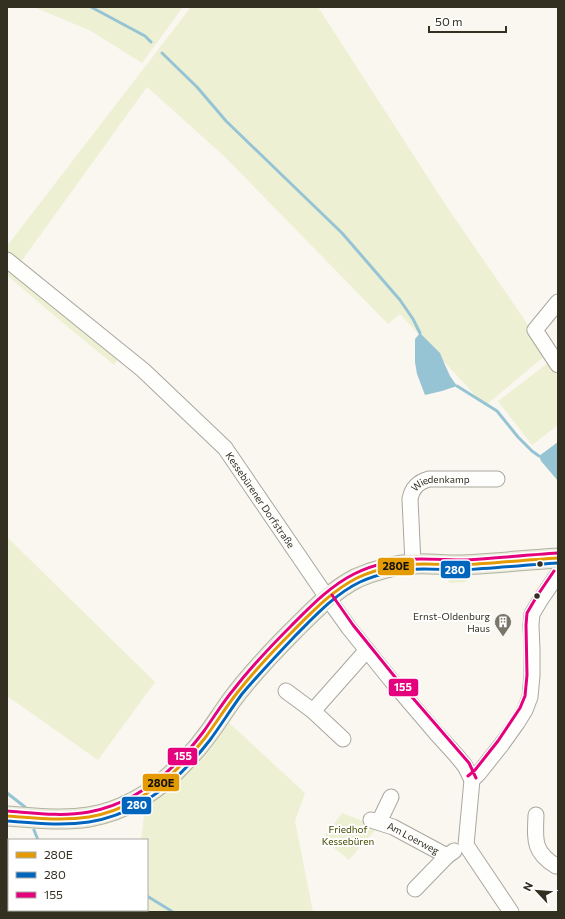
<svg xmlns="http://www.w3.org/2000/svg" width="565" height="919" viewBox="0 0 565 919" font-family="Commissioner,sans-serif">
<rect width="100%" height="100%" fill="#f9f7ef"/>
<path fill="#eef0d4" d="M34,7H183L142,63L91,31Z
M191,7H318L447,207L522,316L547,354L485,406L400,314L388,324L223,155L147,87L18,266L7,257V246Z
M7,262L121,356L114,365L51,313L7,275Z
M548,363L558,377V425L532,445L498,401Z
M7,537L155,682L98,760L7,696Z
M466,576L467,582L449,583L448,577Z
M224,718L305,793L295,821L313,912H7V877H9V910H147V840H141L146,800Z
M342,813L378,827L349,860L323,839Z"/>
<path fill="#96c4d4" d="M420,333L440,353L445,365L450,376L457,386L442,391L425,395L417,374L415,362V339Z
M558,442V481L541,461L539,456Z"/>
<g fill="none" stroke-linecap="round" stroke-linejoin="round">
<path stroke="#96c4d4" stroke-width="3" d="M91,7L145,36L151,42
M162,53L197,87L226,121L342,233L400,300L413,319L420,333
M457,386L497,411L518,437L532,451L539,456
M7,793L25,807
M34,830L38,840
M147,896L173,912"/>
<defs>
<g id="minor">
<path id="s1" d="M7,260L143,370L225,448L324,593L349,628L395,685L436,733L456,755L465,766L472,780"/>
<path d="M558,302L535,330L558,365"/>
<path id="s2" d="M413,564L410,499C412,488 418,482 429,479H497"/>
<path d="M286,691L313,711L343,739"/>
<path d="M313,711L367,650"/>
<path d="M536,815C535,840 533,852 556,866"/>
<path id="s3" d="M371,820L393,827L447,856"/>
<path d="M379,822L391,797"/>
<path d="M415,889L447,856L454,851"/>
<path d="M511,912L466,845L472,780L479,773L502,744L517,723L525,710L530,697L532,675V650L531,625L532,614L541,599L558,574"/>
</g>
<path id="major" d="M7,816C34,818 62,821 89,817C130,810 161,788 188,758C192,753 197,749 201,743C212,730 221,715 231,701C250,675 272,652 294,630C313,611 333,590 357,578C373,571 397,564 414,564C428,563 443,565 457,565C491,564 524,560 558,558"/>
</defs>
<use href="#minor" stroke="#aaa79e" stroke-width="17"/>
<use href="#major" stroke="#b2b39e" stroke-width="21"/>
<use href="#minor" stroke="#fefefd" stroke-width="15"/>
<use href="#major" stroke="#ebece1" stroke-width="19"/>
<defs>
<path id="bus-1" d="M7,816C34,818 62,821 89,817C137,809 175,776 205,738C216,723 226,707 237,693C255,670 274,650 294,630C313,611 333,590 357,578C378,568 401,564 424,564C437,564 450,565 463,565C495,563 526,560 558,558"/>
<path id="bus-2" d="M7,821C34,823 62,826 89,822C140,814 180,779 210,740C221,725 231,709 242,694C259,674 277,655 295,636C315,616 335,594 360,582C380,573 402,569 424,569C437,569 450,570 463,570C495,568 526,565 558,563"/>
<path id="bus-3" d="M332,595L353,625L399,682L469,763L476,778
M468,776L475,770L498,741L520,708L525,696L527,675L526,625L527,613L537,596L554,571
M7,811C34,813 62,817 89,812C137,803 175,770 204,731C214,717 223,702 234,689C252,666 271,646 291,626C310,607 330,586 354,574C374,564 398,559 421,559C436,559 451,560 466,560C497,558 527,555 558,553"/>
</defs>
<use href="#bus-1" stroke="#fff" stroke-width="6"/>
<use href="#bus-2" stroke="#fff" stroke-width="6"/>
<use href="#bus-3" stroke="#fff" stroke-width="6"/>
<use href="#bus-1" stroke="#e39a03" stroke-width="3"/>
<use href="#bus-2" stroke="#0065bd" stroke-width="3"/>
<use href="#bus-3" stroke="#e5007d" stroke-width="3"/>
</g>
<defs>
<symbol id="building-pin" viewBox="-11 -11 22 30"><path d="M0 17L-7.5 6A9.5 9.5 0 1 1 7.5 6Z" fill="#787569" stroke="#fff"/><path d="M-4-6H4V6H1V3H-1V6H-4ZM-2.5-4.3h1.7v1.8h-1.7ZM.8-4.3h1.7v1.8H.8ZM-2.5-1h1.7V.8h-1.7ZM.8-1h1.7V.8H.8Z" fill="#fff"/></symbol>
</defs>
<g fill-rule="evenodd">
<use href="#building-pin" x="493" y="612" width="20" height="27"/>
</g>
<g fill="#332f21" stroke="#fff" stroke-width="1.5">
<circle cx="540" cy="564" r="3.5"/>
<circle cx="537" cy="596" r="3.5"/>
</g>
<g text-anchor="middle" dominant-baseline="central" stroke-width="4" stroke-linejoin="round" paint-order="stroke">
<g font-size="10" fill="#332f21" stroke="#fff">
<text stroke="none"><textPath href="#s2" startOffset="105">Wiedenkamp</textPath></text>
<text stroke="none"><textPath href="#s1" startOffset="351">Kessebürener Dorfstraße</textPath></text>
<text stroke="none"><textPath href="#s3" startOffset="46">Am Loerweg</textPath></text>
</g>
<g font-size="10" fill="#332f21" stroke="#fff" text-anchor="end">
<text x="490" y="616">Ernst-Oldenburg<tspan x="490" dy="12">Haus</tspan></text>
</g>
<g font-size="10" fill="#464a00" stroke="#fff">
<text x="348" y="829">Friedhof<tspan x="348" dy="12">Kessebüren</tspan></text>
</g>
</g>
<g stroke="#fff" stroke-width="1.5">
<rect x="377" y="557" width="38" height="19" rx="4" fill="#e39a03"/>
<rect x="440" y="560" width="31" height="19" rx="4" fill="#0065bd"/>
<rect x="388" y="678" width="31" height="19" rx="4" fill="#e5007d"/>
<rect x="167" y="747" width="31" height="19" rx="4" fill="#e5007d"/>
<rect x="142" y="773" width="38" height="19" rx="4" fill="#e39a03"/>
<rect x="121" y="796" width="31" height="19" rx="4" fill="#0065bd"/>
</g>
<g font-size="11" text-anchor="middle" font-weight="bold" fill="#fff">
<text x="455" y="574">280</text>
<text x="403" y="691">155</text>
<text x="183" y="760">155</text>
<text x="137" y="809">280</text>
</g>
<g font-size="11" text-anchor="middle" font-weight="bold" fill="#111">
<text x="396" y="570">280E</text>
<text x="161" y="787">280E</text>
</g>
<rect width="565" height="919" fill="none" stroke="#332f21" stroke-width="16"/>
<rect x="8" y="839" width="140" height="72" fill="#ffffff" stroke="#adaca6"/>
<rect x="16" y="852" width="20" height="6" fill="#e39a03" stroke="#adaca6"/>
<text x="44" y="859" font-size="12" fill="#332f21">280E</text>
<rect x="16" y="872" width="20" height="6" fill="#0065bd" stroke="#adaca6"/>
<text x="44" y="879" font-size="12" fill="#332f21">280</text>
<rect x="16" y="892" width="20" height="6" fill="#e5007d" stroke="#adaca6"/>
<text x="44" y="899" font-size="12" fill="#332f21">155</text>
<g transform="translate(537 891) rotate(296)" stroke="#ffffff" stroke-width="3" paint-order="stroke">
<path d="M0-3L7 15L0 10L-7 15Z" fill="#332f21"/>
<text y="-6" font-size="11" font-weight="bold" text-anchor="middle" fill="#332f21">N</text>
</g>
<path d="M429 26v6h77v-6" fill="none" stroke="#332f21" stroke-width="2"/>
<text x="435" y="26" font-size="12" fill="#332f21" stroke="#ffffff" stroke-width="3" paint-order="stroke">50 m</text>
</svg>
